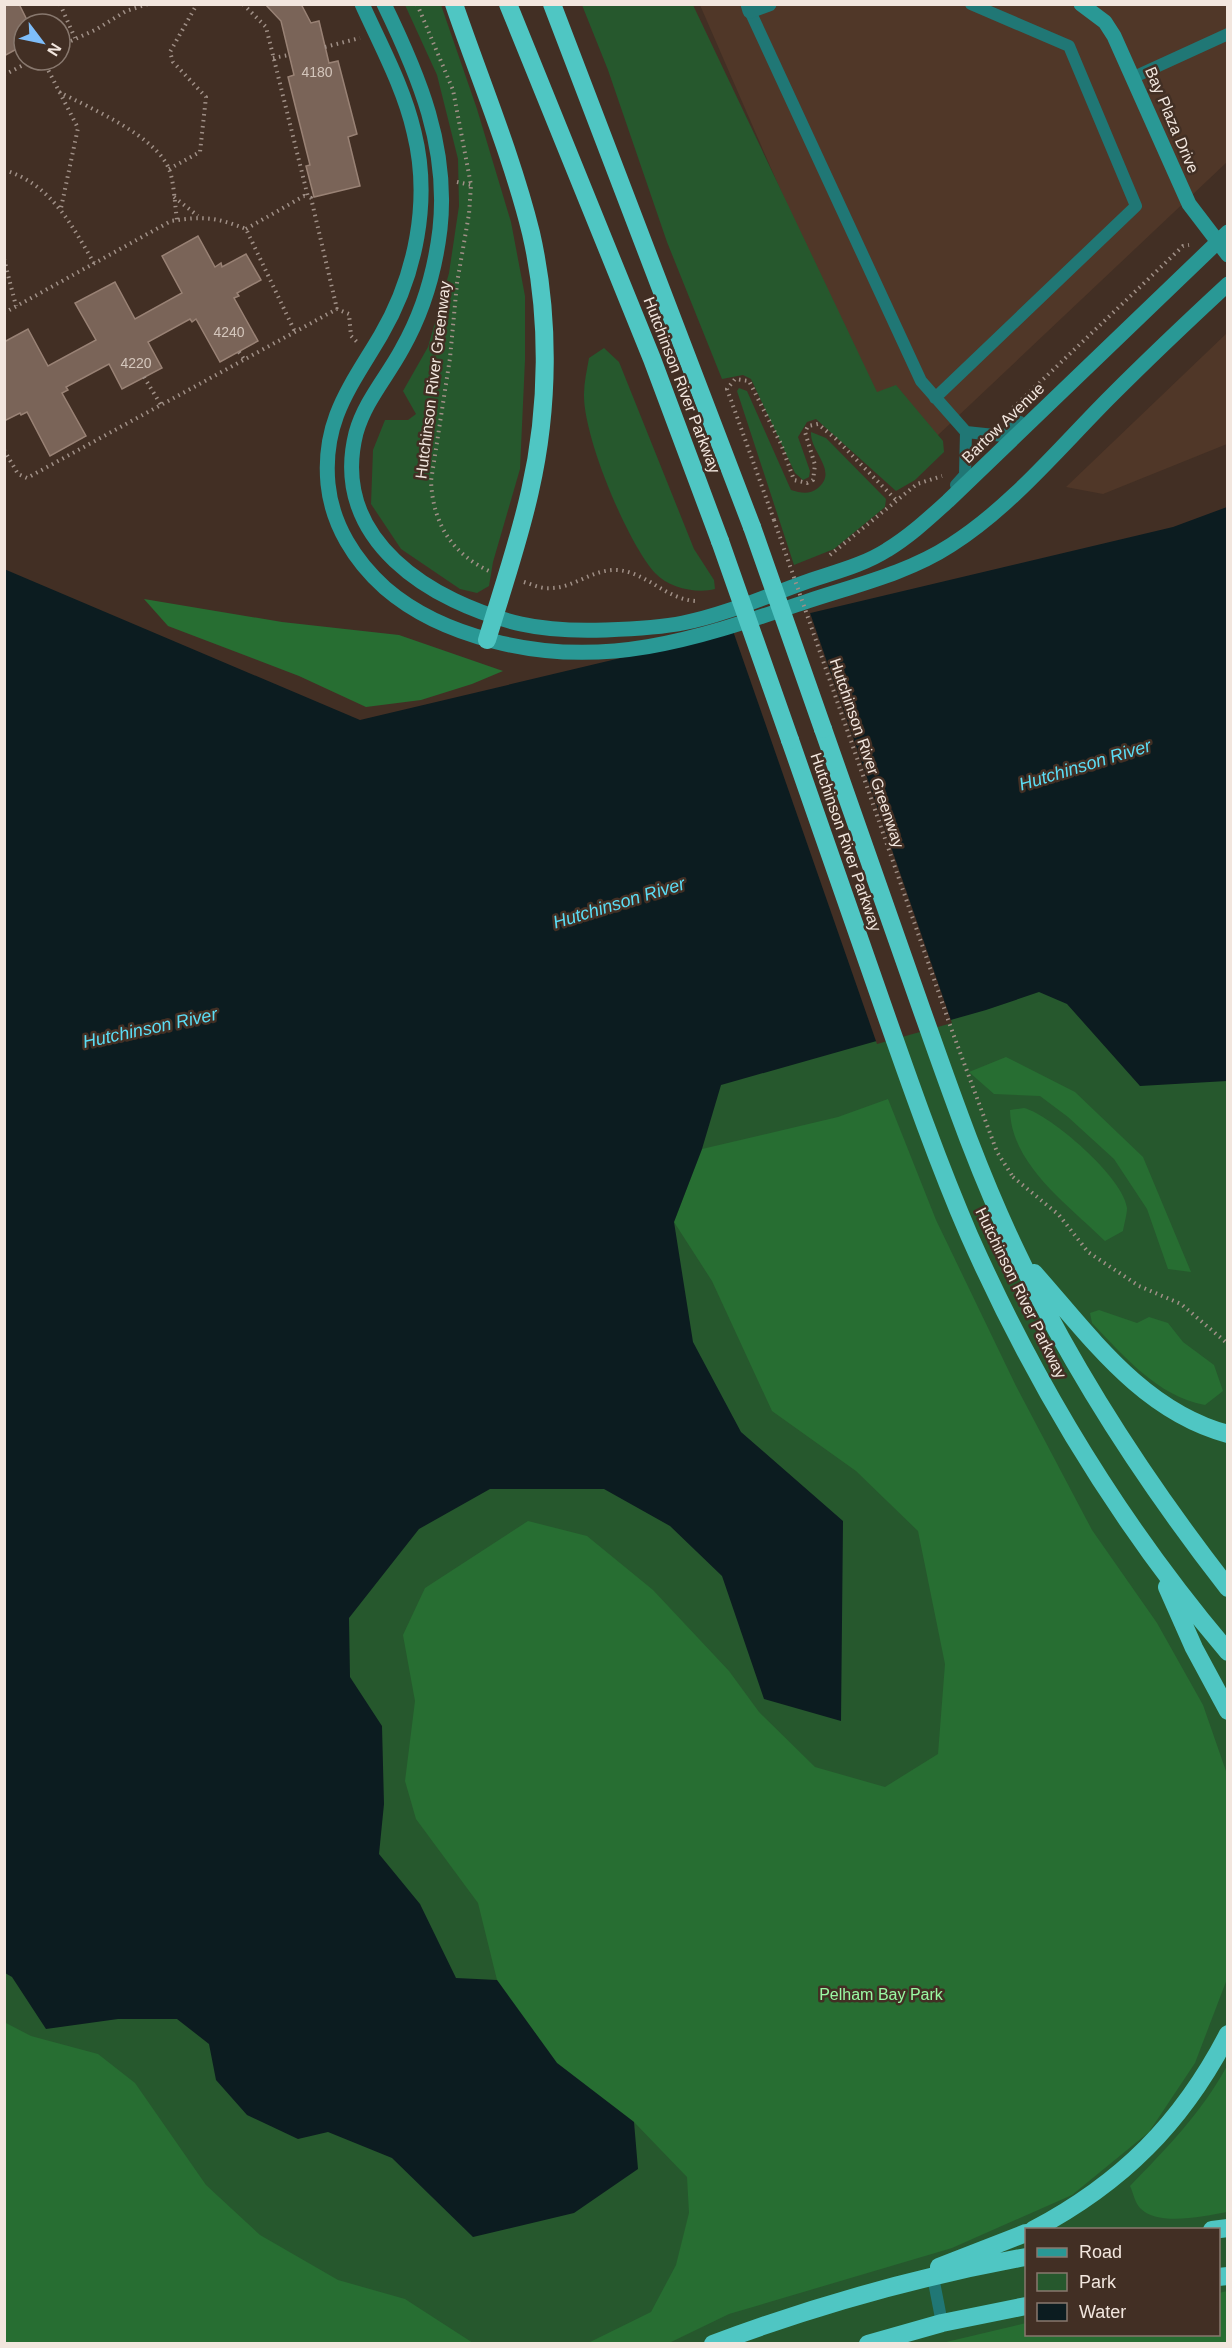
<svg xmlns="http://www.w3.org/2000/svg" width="1232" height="2348" viewBox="0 0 1232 2348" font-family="Arial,sans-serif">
<rect width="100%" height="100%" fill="#422f24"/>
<path fill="#503728" d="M700,5H1227V162L902,469Z
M1227,333V444L1103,494L1066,487Z"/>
<path fill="#26582d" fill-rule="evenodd" d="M405,5H441L477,109L511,222L525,296V360L520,469L493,562L489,586L477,593L460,589L401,549L371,504L373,450L385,420H408L416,414L403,391L428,347L449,273L459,206L458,159L437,75Z
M582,5H693L877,392L896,385L943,441L944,452L915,480L896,491L816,419L807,422L798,437L810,471L809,477L803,480L795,473L751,379L743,375L722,379L667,242L608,70Z
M604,348L619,362L694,549L714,580L715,589C697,594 669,588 655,573C627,542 583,436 584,394C584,382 587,370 589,358Z
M739,388L747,391L791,490C801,493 809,495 818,488C839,471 809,451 811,432L826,438L886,499L885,507L834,549L794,565L737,391Z
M1227,797V2343H5L4,1215ZM1026,2230H1218V2334H1026Z"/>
<path fill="#276e32" d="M144,599L282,622L399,635L503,671L472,684L421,700L366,707L299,676L168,626Z
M1006,1057L1075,1092L1143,1157L1191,1272L1168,1269L1147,1209L1114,1159L1068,1117L1040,1096L994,1094L969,1072Z
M888,1099L936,1220L1016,1386L1092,1530L1157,1623L1203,1705L1227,1774V1979L1195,2063L1149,2132L1072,2195L952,2248L729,2314L669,2343H588L651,2312L676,2265L689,2213L687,2177L634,2122L557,2063L497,1980L478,1903L416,1819L405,1781L415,1701L403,1635L425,1588L528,1521L587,1536L653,1590L729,1671L759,1712L815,1767L885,1787L938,1754L945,1664L918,1531L856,1471L772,1411L712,1281L674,1222L702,1149L838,1117Z
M1024,1108C1051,1115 1124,1178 1127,1208C1127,1215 1124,1224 1123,1231L1105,1241C1070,1206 1011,1165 1010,1110Z
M1099,1310L1137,1323L1149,1317L1168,1323L1183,1342L1214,1365L1223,1391L1205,1405C1157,1396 1124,1356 1092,1323L1090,1313Z
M4,2022L31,2036L98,2054L135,2083L206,2185L260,2235L338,2280L405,2299L473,2343H5Z
M1227,2066V2212C1204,2216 1158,2227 1140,2208C1135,2203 1133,2192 1130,2186C1166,2149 1202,2112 1227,2066Z
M1227,2291V2343H942L1026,2323V2334H1218L1219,2293Z"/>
<path fill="#0c1c20" d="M1227,507V1081L1140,1086L1067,1004L1039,992L986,1010L721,1085L702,1149L674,1222L693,1342L741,1432L843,1521L841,1721L764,1699L722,1576L670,1526L604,1489H490L419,1529L349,1618L350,1677L382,1726L384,1804L379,1854L420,1904L456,1978L497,1980L557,2063L634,2122L638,2169L574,2213L473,2237L392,2158L328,2132L298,2139L247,2115L216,2080L209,2044L177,2019H118L46,2029L12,1977L5,1973L4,569L360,720L1173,527Z"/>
<path fill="#422f24" d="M809,610L952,1023L877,1044L732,628Z"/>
<path fill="#7a6458" stroke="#998275" stroke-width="1.5" d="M4,4H19L29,24H24V45L4,56Z
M265,4H301L311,23L319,21L329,63L338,61L357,134L348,137L360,186L314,197L306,166L310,165L288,77L294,75L281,21Z
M198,236L215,267L221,263L222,267L246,254L261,280L237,293L239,296L234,298L258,341L220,362L196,319L192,322L190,319L148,342L162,368L122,389L109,364L66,387L68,390L62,393L86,436L50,456L27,412L21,415L20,413L4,421V342L28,329L48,366L96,340L75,303L115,282L135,319L182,293L162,256Z"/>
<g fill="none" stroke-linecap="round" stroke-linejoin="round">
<path stroke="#a09087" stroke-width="4" stroke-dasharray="1.5 4.5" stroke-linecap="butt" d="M60,4L75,38
M243,4L266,27L308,197L311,198L337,309
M417,4L453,90L471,185L469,214L457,283L450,358L431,481C433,524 452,554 491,572
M60,46L97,29L126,11L148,4
M325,47L360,38
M273,58L289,55
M43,60L78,128L61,208
M4,75L33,60
M59,92C90,108 156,136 169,169C174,181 175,206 177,220
M169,169L200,152L206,97L173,62L170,52L197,4
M4,170C51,184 71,224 94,263
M457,182L471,185
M174,197L198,216
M246,229L304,196L308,197
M4,259L16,306
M4,313L171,221C203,216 216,217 246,229L295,332
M239,352L244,359
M144,377L161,405
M1013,408L1183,246L1189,245
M4,450L18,474L27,478L337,309L349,314L351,336L358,343
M774,520L727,389L735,379L749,381L781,444L794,480L807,483L813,480L815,465L805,432L808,426L818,424L836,439L897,501
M830,555L917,484L942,476
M524,582C533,585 542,589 551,588C574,588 592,569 617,570C647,572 666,600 697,601
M1013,1177L1059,1215L1088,1252L1139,1286L1181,1304L1228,1344"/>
<path stroke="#207775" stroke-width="12" d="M750,11L921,381L966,432L965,475L956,485
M1134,77L1228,34
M935,398L1136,206L1069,46L971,4
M966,432L1004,436L1020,422
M933,2277L942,2323"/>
<path stroke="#207775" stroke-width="15" d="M748,4L750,11L769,4"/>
<path stroke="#299895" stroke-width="15" d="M362,4C381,46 404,88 414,132C431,200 416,275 381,335C351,386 322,420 328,484C332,525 355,561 385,588C415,614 454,631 493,641C607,671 701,637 808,601C856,585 908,573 951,545C1012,506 1060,447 1111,396C1149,358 1188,321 1228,284
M384,4C419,76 449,147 440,229C435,271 423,312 402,349C387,377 365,401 356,433C329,540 432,603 521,624C548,630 577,631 605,630C631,629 658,628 683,623C724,615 764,597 803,583C831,573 862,566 887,550C910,536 928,519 948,501L1228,232
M1081,4L1105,22L1114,36L1189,204L1228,255"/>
<path stroke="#4fc6c3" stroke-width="18" d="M454,4C480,80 512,156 531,233C550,316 549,408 530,491C519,541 502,590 487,640
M508,4L652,359L720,541
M552,4L752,527
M823,729C855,821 887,913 920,1005C950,1090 979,1174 1018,1255C1075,1374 1147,1484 1228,1588
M790,740C822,831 854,923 886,1015C912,1089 938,1163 969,1235C1035,1384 1122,1527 1228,1652
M1034,1273C1090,1336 1142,1411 1228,1434
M1167,1587L1194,1648L1228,1711
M1033,2230C1122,2183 1182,2123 1228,2034
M1212,2230L1228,2228
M939,2267L1026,2233
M1218,2277L1228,2276
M713,2344C814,2306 921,2276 1026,2257
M868,2344L942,2323L1026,2306"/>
<path stroke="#a09087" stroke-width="4" stroke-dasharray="1.5 4.5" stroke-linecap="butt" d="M774,520L951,1028L997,1152L1013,1177"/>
<path stroke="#4fc6c3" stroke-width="18" d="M752,527L823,729
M720,541L790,740"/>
</g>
<g text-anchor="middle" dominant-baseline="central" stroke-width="5" stroke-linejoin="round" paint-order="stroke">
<g font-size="14" fill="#d4c6bc">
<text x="317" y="72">4180</text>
<text x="229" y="332">4240</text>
<text x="136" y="363">4220</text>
</g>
<g font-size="16" fill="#f2e6de" stroke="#422f24">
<text transform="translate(1172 120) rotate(67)">Bay Plaza Drive</text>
<text transform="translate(433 380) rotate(-83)">Hutchinson River Greenway</text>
<text transform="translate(682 385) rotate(69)">Hutchinson River Parkway</text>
<text transform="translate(1003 423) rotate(-44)">Bartow Avenue</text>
<text transform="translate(867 753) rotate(71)">Hutchinson River Greenway</text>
<text transform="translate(846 842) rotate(71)">Hutchinson River Parkway</text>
<text transform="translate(1021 1293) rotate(64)">Hutchinson River Parkway</text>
</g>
<g font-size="16" fill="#9af9a3" stroke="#422f24">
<text x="881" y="1994">Pelham Bay Park</text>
</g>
<g font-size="18" font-style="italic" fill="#5bddf5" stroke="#422f24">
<text transform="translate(1085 765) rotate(-17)">Hutchinson River</text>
<text transform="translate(619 903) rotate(-17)">Hutchinson River</text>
<text transform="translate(150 1028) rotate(-12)">Hutchinson River</text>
</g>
</g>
<rect width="1232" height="2348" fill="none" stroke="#f2e6de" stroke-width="12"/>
<rect x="1025" y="2228" width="195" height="108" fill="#422f24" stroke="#88786e" stroke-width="1.5"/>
<rect x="1037" y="2248" width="30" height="9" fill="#299895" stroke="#88786e" stroke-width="1.5"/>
<text x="1079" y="2258" font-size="18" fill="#f2e6de">Road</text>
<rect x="1037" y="2273" width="30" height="18" fill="#26582d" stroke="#88786e" stroke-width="1.5"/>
<text x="1079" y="2288" font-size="18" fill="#f2e6de">Park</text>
<rect x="1037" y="2303" width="30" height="18" fill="#0c1c20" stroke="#88786e" stroke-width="1.5"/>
<text x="1079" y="2318" font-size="18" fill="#f2e6de">Water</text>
<g transform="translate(42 42) rotate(122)"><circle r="28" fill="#422f24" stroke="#88786e" stroke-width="1.5"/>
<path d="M0-4.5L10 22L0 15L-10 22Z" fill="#7ebdf9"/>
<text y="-9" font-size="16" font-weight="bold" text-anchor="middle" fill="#f2e6de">N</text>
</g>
</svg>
